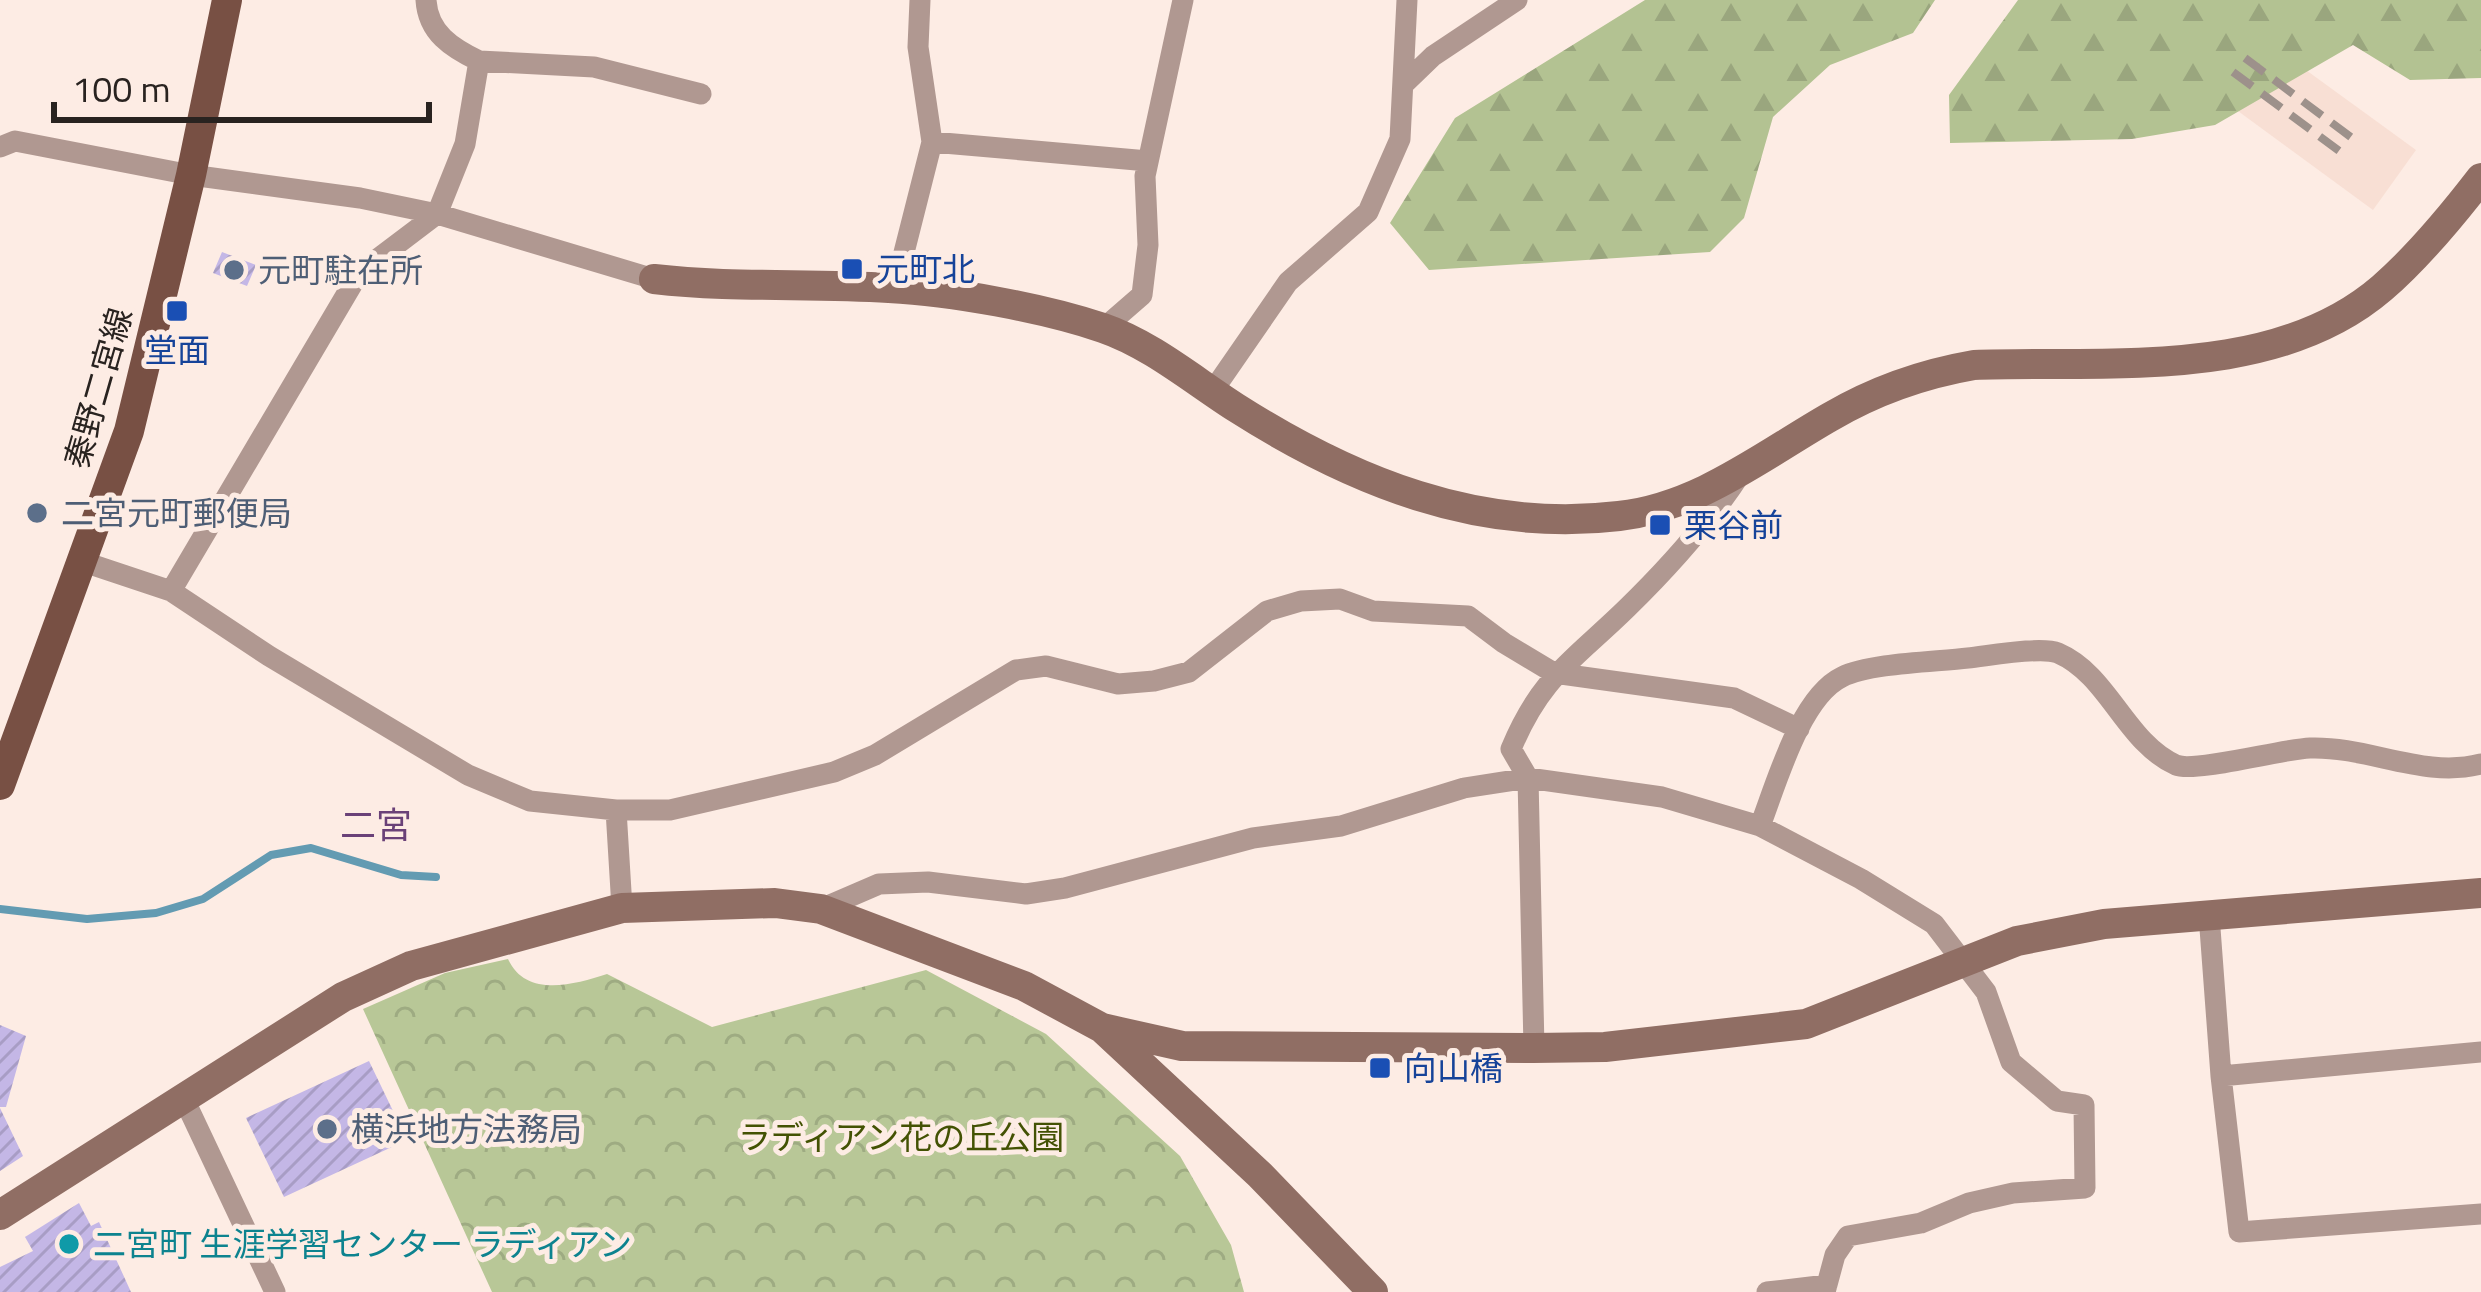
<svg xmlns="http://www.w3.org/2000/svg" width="2481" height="1292" viewBox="0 0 2481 1292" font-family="'Titillium Web','Noto Sans JP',sans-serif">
<defs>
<pattern id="forest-firs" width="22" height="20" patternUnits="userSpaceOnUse" patternTransform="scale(3)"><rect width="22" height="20" fill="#b3c292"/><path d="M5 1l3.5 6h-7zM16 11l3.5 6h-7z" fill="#9aa67e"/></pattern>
<pattern id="park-crowns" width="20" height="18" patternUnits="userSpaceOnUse" patternTransform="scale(3)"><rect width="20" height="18" fill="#b8c797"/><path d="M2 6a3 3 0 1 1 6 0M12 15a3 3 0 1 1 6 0" fill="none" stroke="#9eab82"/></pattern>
<pattern id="building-hatch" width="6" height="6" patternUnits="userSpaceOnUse" patternTransform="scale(3)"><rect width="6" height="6" fill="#c4b7e6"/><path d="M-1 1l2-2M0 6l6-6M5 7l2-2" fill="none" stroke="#a89dc5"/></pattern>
</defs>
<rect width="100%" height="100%" fill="#fdece4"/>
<path fill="#f8dfd4" d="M2236,19L2416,150L2373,210L2193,78Z"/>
<path fill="url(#forest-firs)" d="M1645,0H1935L1913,33L1830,65L1773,117L1744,218L1710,252L1429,270L1390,223L1455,118Z
M2018,0H2481V78L2410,80L2353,45L2215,125L2132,139L1950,143L1949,95Z"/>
<path fill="url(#park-crowns)" d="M508,959C526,998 573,985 607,974L712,1027L926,970L1046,1034L1180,1156L1231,1245L1244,1292H492L363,1009L445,973Z"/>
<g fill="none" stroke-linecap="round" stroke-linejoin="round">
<path stroke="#639bb2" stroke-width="8" d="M0,909L87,919L156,913L203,899L271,855L311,848L401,875L436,877"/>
</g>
<path fill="url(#building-hatch)" d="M222,252L256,265L247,286L213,273Z
M0,1025L26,1036L6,1107H0Z
M369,1061L407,1140L284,1197L246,1118Z
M0,1108L23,1156L0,1171Z
M79,1203L91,1226L99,1222L131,1292H0V1267L33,1251L25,1237Z"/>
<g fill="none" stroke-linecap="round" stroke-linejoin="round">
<path stroke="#b09891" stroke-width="21" d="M479,61L594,67L701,94
M1405,83L1433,56L1517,0
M932,142L1148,161
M0,147L15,141L191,175L360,198L437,214L654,279
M895,288L932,142L918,47L920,0
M1104,328L1142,295L1148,245L1145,176L1183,0
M1212,392L1288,282L1368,212L1400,139L1407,0
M81,561L171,591L269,656L468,775L530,801L616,810H670L834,772L875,755L1016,670L1046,666L1118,684L1154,681L1189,672L1267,611L1301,601L1340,599L1373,611L1468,616L1504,643L1554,673L1734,698L1799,729
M171,591L359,273L437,214L465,144L479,61C452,48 428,33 426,0
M616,810L622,908
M1760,826C1776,785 1800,697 1842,677C1870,663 1935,662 1968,658C1988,656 2041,646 2058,653C2109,675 2125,742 2176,765C2195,773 2282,749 2310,748C2368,746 2424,779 2481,764
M821,909L879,884L928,882L1026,894L1065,888L1253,838L1341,826L1464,788L1528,778L1662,797L1760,826L1861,879L1934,924L1986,992L2011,1062L2057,1101L2084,1105L2085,1188L2013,1193L1969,1203L1921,1223L1848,1236L1835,1255L1825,1292
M2209,915L2221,1076L2481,1052
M1534,1048L1528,778L1511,749C1541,676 1574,660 1627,608C1668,568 1710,521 1741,473
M2221,1076L2239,1232L2481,1214
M184,1099L275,1292
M1767,1292L1827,1285"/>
<path stroke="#906e64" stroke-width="30" d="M654,279C733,288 810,283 889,288C951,291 1044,308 1103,328C1150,344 1193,380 1235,407C1351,481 1478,533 1619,516C1699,507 1762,456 1830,417C1876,390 1922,374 1974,365C2107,360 2274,381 2382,288C2419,256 2451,217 2481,178
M1102,1028L1260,1175L1373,1292
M0,1215L343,997L411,966L622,908L775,903L821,909L1024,986L1102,1028L1182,1046L1534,1048L1605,1047L1806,1024L2017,941L2104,924L2481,893"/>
<path stroke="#785044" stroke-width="30" d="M0,785L129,431L191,175L227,0"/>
<path stroke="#9d918b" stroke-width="8" stroke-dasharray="24 12" stroke-linecap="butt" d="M2245,58L2352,138
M2233,72L2342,153"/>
</g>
<g fill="#1a4fb4" stroke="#fdece4" stroke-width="4.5">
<rect x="840" y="257" width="24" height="24" rx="6"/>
<rect x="165" y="299" width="24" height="24" rx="6"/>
<rect x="1648" y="513" width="24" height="24" rx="6"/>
<rect x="1368" y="1056" width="24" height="24" rx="6"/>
</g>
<g fill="#5c6f8a" stroke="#fdece4" stroke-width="4.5">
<circle cx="234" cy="270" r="12"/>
<circle cx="37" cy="513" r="12"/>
<circle cx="327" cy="1129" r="12"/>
</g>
<circle fill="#0f9aa8" stroke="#fdece4" stroke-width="4.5" cx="69" cy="1244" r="12"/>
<g text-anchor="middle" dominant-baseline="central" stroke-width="10" stroke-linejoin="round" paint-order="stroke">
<g font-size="33" fill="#164399" stroke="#fdece4" text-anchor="start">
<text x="876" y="269">元町北</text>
<text x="177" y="350" text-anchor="middle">堂面</text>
<text x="1684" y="525">栗谷前</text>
<text x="1404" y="1068">向山橋</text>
</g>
<g font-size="33" fill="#4e5e75" stroke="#fdece4" text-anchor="start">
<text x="258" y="270">元町駐在所</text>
<text x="61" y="513">二宮元町郵便局</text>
<text x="351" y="1129">横浜地方法務局</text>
</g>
<g font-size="33" fill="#292320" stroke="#fdece4">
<text transform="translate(98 388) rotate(-74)">秦野二宮線</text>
</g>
<g font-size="33" fill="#435203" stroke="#fdece4">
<text x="901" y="1137">ラディアン花の丘公園</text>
</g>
<g font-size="33" fill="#0d838f" stroke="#fdece4" text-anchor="start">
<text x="93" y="1244">二宮町 生涯学習センター ラディアン</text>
</g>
<g font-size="36" fill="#6a4178" stroke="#fdece4">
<text x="376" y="824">二宮</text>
</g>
</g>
<path d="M54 102v18h375v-18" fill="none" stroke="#292320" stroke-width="6"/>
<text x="72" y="102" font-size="36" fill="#292320" stroke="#fdece4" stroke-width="9" paint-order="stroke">100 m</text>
</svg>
